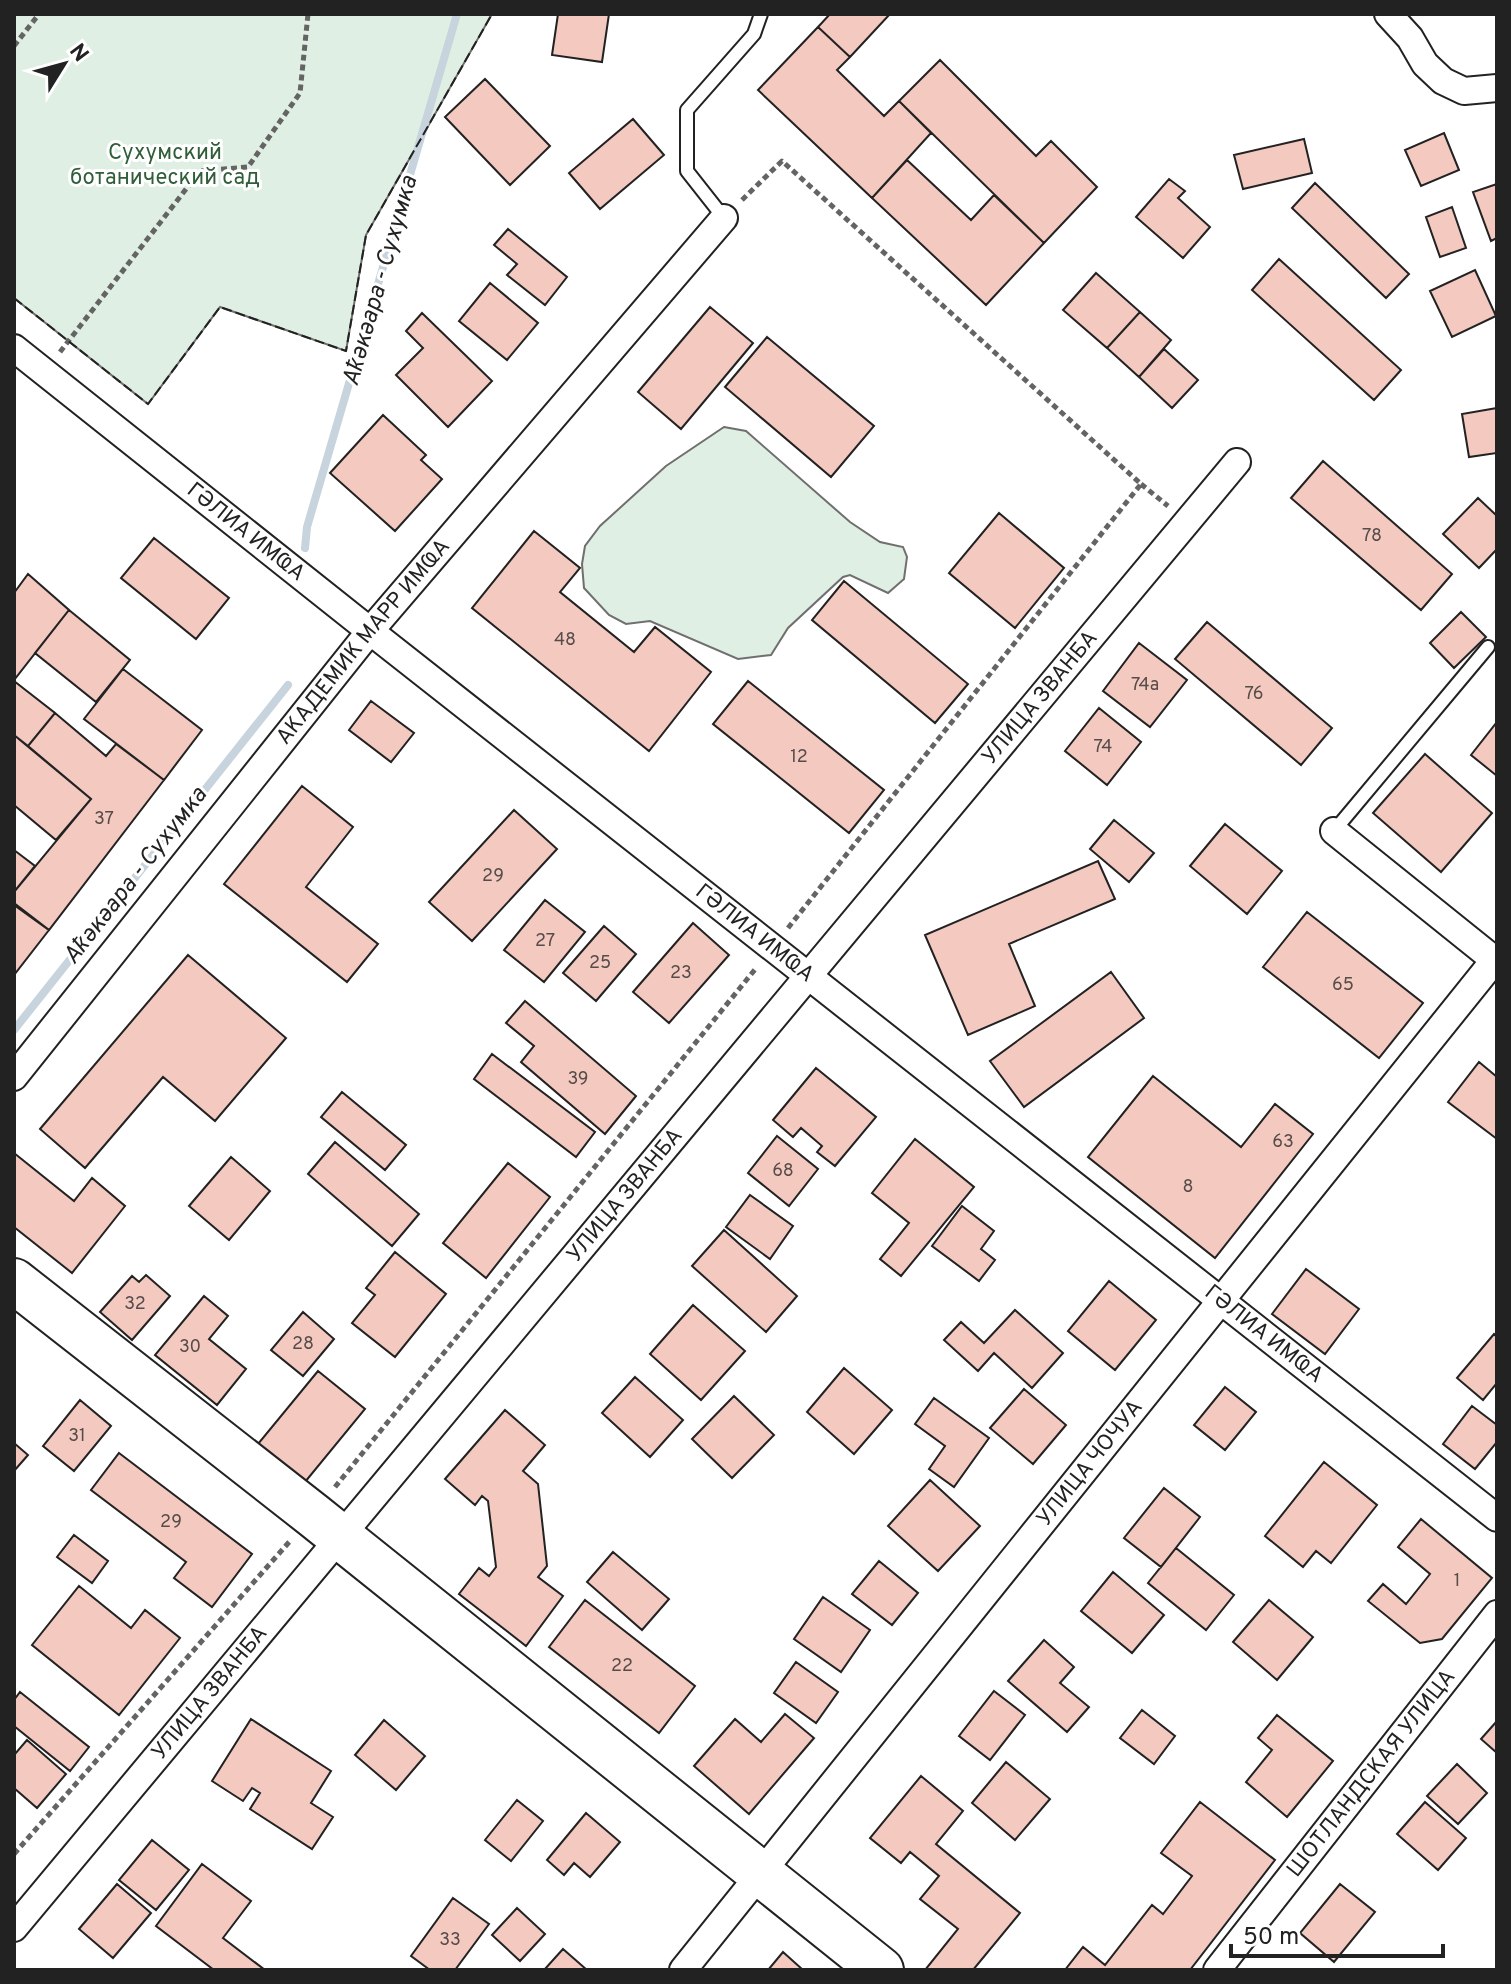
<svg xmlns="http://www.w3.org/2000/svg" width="1511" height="1984" viewBox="0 0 1511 1984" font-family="Overpass,sans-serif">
<rect width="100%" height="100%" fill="#fff"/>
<path fill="#e0efe3" stroke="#6f6f6f" stroke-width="2" d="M14,14H492L366,235L346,351L220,307L148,404L14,298Z
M724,427L746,431L850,522L880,542L903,547L907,557L904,579L888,593L850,575L843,577L788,628L771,655L738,659L650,621L626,624L609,615L584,588L582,564L585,546L600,526L666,466Z"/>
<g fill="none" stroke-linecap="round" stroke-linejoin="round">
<path stroke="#c7d3dd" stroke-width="8" d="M305,548L307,527L457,14
M14,1030L288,685"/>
</g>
<path fill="#f3c9c0" stroke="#222" stroke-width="2" d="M558,14H609L602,62L552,55Z
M830,14H890L850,57L818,27Z
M818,27L850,57L837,70L884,116L899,101L931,133L872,198L758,90Z
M940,60L1036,156L1051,141L1097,187L1044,243L899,101Z
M485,79L550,146L510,185L445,117Z
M633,119L664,155L600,209L569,173Z
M1444,133L1459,170L1421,186L1405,150Z
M1304,139L1312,173L1243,189L1234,155Z
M907,160L971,220L994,195L1044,243L986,305L872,198Z
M1169,179L1185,191L1178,198L1210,227L1183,258L1136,217Z
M1315,183L1409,274L1386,298L1292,208Z
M1497,184V238L1491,241L1473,192Z
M1452,207L1466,248L1440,257L1426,217Z
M508,229L567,277L545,305L507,275L517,264L494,245Z
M1279,259L1401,370L1374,400L1252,290Z
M1475,270L1496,316L1452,337L1430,291Z
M1096,273L1140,312L1107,348L1063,310Z
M490,283L538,323L507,360L459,321Z
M710,307L753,343L681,429L638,392Z
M1140,312L1171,340L1139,377L1107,348Z
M422,313L492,381L448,427L396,375L423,348L406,331Z
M767,337L874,426L831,477L725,387Z
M1164,349L1198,380L1172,408L1139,377Z
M1497,408V453L1469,457L1462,414Z
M383,415L426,455L421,460L442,479L395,531L330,473Z
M1323,461L1452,574L1421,610L1291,498Z
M1478,498L1497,516V549L1479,568L1443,534Z
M999,513L1064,568L1015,628L949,573Z
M534,531L580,568L560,592L634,652L655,627L711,672L649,751L472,608Z
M154,538L229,598L196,639L121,578Z
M28,574L69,610L14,680V593Z
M844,581L968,684L935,723L812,620Z
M69,610L130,660L96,702L35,653Z
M1461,612L1486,637L1454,668L1430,643Z
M1207,622L1332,728L1301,765L1175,659Z
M1139,643L1187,680L1150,727L1103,691Z
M123,669L202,730L164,780L84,719Z
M14,681L55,713L28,746L14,735Z
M748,681L884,790L849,833L713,724Z
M371,701L414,733L391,762L349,730Z
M1099,708L1141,742L1107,785L1065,751Z
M55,713L106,756L116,744L164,780L49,930L14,905V892L91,799L28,746Z
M1497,722V776L1471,755Z
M14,735L91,799L56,840L14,805Z
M1425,754L1492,813L1441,872L1373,813Z
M302,786L353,827L306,887L378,944L347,982L224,884Z
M514,810L557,849L472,941L429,902Z
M1114,820L1154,853L1129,882L1090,849Z
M1225,824L1282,871L1247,914L1190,866Z
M14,850L35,866L14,892Z
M1098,861L1115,899L1009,944L1035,1006L968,1035L925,935Z
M545,900L585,932L544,982L504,950Z
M14,903L49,930L14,975Z
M1307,912L1423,1003L1379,1058L1263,967Z
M693,923L729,955L669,1023L633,992Z
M604,926L636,954L596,1001L563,973Z
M188,955L286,1038L215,1121L163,1077L85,1168L40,1129Z
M1111,972L1144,1018L1024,1107L990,1061Z
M525,1001L636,1096L605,1134L521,1062L534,1046L506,1023Z
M492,1054L595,1132L576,1157L474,1079Z
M1479,1062L1497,1077V1139L1448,1102Z
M816,1068L876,1117L835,1166L817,1152L822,1146L801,1128L793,1137L773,1120Z
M1153,1076L1241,1147L1275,1104L1313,1134L1215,1258L1088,1157Z
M342,1092L406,1145L385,1170L321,1117Z
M777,1136L818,1169L789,1206L748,1173Z
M915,1139L974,1187L901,1276L880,1259L909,1223L872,1193Z
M335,1142L419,1214L392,1246L308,1174Z
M14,1153L74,1201L92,1178L125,1206L72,1273L14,1227Z
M231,1157L270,1191L229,1240L189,1206Z
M508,1163L550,1197L486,1278L443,1243Z
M750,1195L793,1226L770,1259L726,1227Z
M962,1206L994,1231L981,1249L995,1260L979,1281L932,1246Z
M724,1230L797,1296L766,1332L692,1266Z
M395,1252L446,1294L395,1357L352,1323L375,1295L366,1288Z
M1306,1269L1359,1309L1325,1354L1272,1314Z
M146,1275L170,1296L132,1340L100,1312L132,1276L139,1282Z
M1109,1281L1156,1320L1115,1370L1068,1331Z
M204,1296L228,1316L209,1339L246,1369L217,1405L155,1355Z
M693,1305L745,1351L701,1400L650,1354Z
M1015,1310L1063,1353L1032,1388L994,1353L978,1371L944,1340L961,1322L984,1343Z
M303,1312L334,1339L303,1376L271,1350Z
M1494,1334L1497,1337V1383L1483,1400L1457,1378Z
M844,1368L892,1410L854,1454L807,1412Z
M318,1371L365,1409L296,1493L249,1455Z
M635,1377L683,1420L650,1457L602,1413Z
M1225,1387L1256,1412L1225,1450L1194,1425Z
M1024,1389L1066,1425L1033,1464L990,1428Z
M734,1396L774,1435L732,1478L692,1439Z
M934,1398L989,1438L954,1487L929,1469L945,1446L915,1424Z
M80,1400L111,1426L74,1471L43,1446Z
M1472,1406L1497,1425V1442L1475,1469L1443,1444Z
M505,1410L545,1445L523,1471L538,1484L547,1566L538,1577L563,1596L526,1646L459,1594L479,1568L489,1576L496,1567L488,1501L482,1496L475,1505L445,1479Z
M14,1443L28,1455L14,1471Z
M119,1453L252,1554L212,1607L174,1578L186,1562L91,1490Z
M1324,1462L1377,1505L1331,1563L1316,1551L1303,1567L1265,1536Z
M930,1480L980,1526L938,1571L888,1526Z
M1164,1488L1200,1517L1161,1567L1124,1538Z
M1421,1519L1492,1578L1442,1639L1420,1643L1368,1601L1383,1584L1406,1604L1430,1574L1398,1547Z
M74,1535L108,1561L92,1583L57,1557Z
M1176,1548L1234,1595L1206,1630L1148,1583Z
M613,1552L669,1599L642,1630L587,1582Z
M879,1561L918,1593L892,1625L852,1594Z
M1113,1572L1164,1615L1132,1653L1081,1611Z
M79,1586L131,1628L145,1610L180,1638L119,1715L32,1645Z
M823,1597L870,1630L841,1672L794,1639Z
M585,1600L695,1686L659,1733L549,1647Z
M1269,1600L1313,1637L1277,1680L1233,1642Z
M1044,1640L1074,1667L1060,1683L1089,1707L1067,1732L1008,1681Z
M796,1662L838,1692L816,1723L774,1693Z
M994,1691L1025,1715L990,1760L959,1736Z
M20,1692L89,1747L70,1771L14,1726V1700Z
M1142,1710L1175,1736L1154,1764L1120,1738Z
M785,1714L814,1738L749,1814L694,1766L735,1719L761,1742Z
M1277,1715L1333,1761L1287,1817L1246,1782L1272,1750L1258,1738Z
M251,1719L331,1771L311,1803L333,1817L312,1849L250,1809L260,1793L252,1788L243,1801L212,1781Z
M384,1720L425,1756L396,1790L355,1755Z
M1497,1721V1753L1481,1739Z
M27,1740L66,1774L37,1808L14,1788V1755Z
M1006,1762L1050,1799L1015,1840L972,1803Z
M1457,1764L1487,1793L1458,1824L1427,1796Z
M921,1776L963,1811L936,1844L1020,1913L973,1970H925L958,1929L920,1899L939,1876L910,1852L901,1863L870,1838Z
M517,1800L543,1821L511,1861L485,1840Z
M1200,1802L1275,1860L1190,1970H1065L1083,1947L1105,1965L1152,1905L1163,1914L1192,1876L1161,1853Z
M1425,1802L1466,1838L1438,1870L1397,1834Z
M586,1813L620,1842L590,1877L574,1863L564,1875L547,1860Z
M152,1840L189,1870L156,1910L119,1880Z
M202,1864L251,1901L223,1938L265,1970H214L156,1926Z
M117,1884L151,1913L113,1958L79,1929Z
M1340,1884L1375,1912L1334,1962L1300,1933Z
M453,1898L489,1924L455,1970H430L411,1956Z
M517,1908L545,1934L520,1961L492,1935Z
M563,1949L587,1970H544Z
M783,1952L803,1970H768Z"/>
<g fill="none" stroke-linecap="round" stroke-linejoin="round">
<defs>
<path id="lane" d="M724,218L687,171V110L754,34L761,14
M1334,831L1488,647"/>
<g id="street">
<path d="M1388,14L1410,38L1425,64L1443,81L1464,91L1497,88"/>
<path id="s1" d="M14,348L370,631L1497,1518"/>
<path d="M1334,831L1497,962"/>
<path id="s2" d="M14,1077L370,631L724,218"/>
<path id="s3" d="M14,1928L1237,462"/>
<path id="s4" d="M683,1970L1497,957"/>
<path id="s5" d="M1217,1970L1497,1614"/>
</g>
<path id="highway" d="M14,1281L313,1515L881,1970"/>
</defs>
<use href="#lane" stroke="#222" stroke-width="16"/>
<use href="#street" stroke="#222" stroke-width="30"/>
<use href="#highway" stroke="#222" stroke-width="48"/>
<path stroke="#646464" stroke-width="5" stroke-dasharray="6 4" stroke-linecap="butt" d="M14,46L39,14
M742,200L782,161L1141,484L788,928
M60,352L200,171L248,167L300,93L308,14
M1141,484L1168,506
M335,1487L757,967
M14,1854L290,1541"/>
<use href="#lane" stroke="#fff" stroke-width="12"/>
<use href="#street" stroke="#fff" stroke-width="26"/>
<use href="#highway" stroke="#fff" stroke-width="44"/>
<path stroke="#222" stroke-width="2" stroke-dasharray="10 4" stroke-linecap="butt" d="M14,298L148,404L220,307L346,351L366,235L492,14"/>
</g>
<g text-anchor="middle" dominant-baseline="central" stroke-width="6" stroke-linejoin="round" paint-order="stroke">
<g font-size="18" fill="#564c4a">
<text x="1372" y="536">78</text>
<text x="565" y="640">48</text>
<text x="1145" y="685">74а</text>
<text x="1254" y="694">76</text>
<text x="1103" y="747">74</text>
<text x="799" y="757">12</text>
<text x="104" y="819">37</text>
<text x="493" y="876">29</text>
<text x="545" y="941">27</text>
<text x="600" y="963">25</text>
<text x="681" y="973">23</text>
<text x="1343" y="985">65</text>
<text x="578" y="1079">39</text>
<text x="1283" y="1142">63</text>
<text x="783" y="1171">68</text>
<text x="1188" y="1187">8</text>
<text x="135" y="1304">32</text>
<text x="303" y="1344">28</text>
<text x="190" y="1347">30</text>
<text x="77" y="1436">31</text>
<text x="171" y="1522">29</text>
<text x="1457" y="1581">1</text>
<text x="622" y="1666">22</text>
<text x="450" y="1940">33</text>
</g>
<g font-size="22" fill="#2f5e38" stroke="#fff">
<text x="165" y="153">Сухумский<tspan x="165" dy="25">ботанический сад</tspan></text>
</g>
<g font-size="22" fill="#222" stroke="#fff">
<text stroke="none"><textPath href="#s1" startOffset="296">ГӘЛИА ИМҨА</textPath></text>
<text stroke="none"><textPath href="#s2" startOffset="558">АКАДЕМИК МАРР ИМҨА</textPath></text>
<text stroke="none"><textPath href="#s3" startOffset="1602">УЛИЦА ЗВАНБА</textPath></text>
<text stroke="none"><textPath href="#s1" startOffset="944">ГӘЛИА ИМҨА</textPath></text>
<text stroke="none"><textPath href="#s3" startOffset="954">УЛИЦА ЗВАНБА</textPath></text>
<text stroke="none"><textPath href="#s1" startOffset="1592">ГӘЛИА ИМҨА</textPath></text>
<text stroke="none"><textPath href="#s4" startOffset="650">УЛИЦА ЧОЧУА</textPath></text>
<text stroke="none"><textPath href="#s3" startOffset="306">УЛИЦА ЗВАНБА</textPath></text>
<text stroke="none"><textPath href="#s5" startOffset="250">ШОТЛАНДСКАЯ УЛИЦА</textPath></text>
</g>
<g font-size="24" font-style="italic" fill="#222" stroke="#fff">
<text transform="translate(381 281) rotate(-74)">Аҟәкәара - Сухумка</text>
<text transform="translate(136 876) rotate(-52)">Аҟәкәара - Сухумка</text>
</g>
</g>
<rect width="1511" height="1984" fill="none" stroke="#222222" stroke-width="32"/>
<g transform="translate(64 64) rotate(53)" stroke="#ffffff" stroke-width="6" paint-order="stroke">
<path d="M0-6L14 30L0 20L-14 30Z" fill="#222222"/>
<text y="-12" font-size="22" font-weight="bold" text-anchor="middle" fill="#222222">N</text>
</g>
<path d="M1231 1944v12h212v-12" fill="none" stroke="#222222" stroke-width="4"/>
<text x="1243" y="1944" font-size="24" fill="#222222" stroke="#ffffff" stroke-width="6" paint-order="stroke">50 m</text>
</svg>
